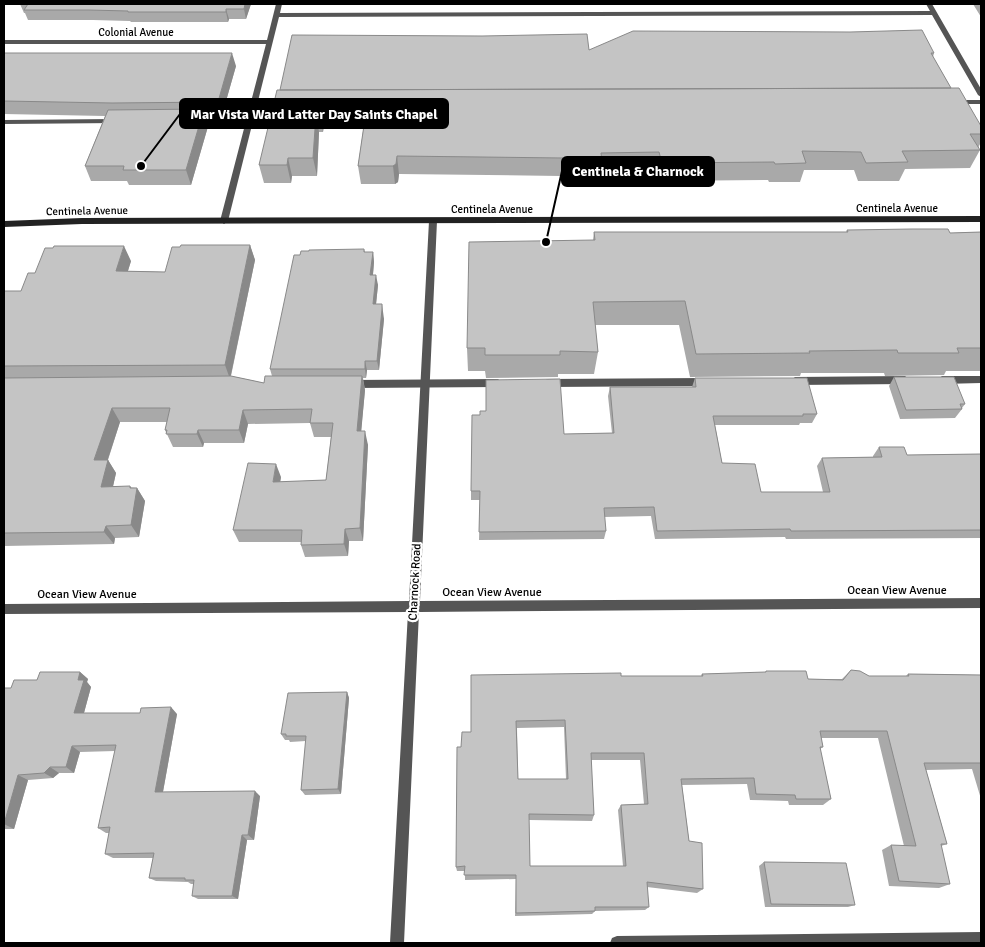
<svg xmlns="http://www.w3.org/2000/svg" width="985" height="947" viewBox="0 0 985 947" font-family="Signika,sans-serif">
<rect width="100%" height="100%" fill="#fff"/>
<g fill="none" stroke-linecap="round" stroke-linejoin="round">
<path fill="#555" fill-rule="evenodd" d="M981,100V104H955L951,102L955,100Z
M285,102L289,104L287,105L254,106L250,104L254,102Z
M192,117H250L254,119L250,121H195L191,119Z
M115,119L119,121L118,123L4,124V120Z
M905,376L910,380L905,384L795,385L790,381L795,377Z
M942,376H981V383L942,384L937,380Z
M705,378L710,382L705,386L547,387L542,383L547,379Z
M498,379L503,383L498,387L352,388L347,384L352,380Z
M981,932V943H610L612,938L617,936Z"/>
<path fill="#555" fill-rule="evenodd" d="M276,4H282L280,13L930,11L926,4H932L981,89V97L978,95L932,15L279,17L228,221L224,224L220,221L266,44H4V40H267Z
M433,218L437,221L420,601L981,598V608L419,612L404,943H390L408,612L4,614V604L409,601L429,221Z"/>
<path fill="#222" fill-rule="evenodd" d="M981,216V222L82,224L4,227V221L82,218Z"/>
</g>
<path fill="#a9a9a9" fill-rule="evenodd" d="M20,4H251L246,19H229L228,22H131L130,21L93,20H28L25,13H24Z
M973,4H981V17Z
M589,50L934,53L933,57L951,88L981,126V142L978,148L980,150L970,168L905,169L899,181H858L854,170H804L800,182H769L768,180L658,181L656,171H601L600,180H562L561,176L399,174L398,182L395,184H361L358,166L364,124H324L323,132H319L317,176H292L291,183H264L259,165L280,90Z
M4,53L236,66L222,115L206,116L209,123L191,185H129L127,181H91L85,166L105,116L4,114Z
M847,230L950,233L981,232V371H946L944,375L885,376L884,373H801L800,376L690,377L679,325H595L598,352L594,374H558V377L486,378L485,371H468L467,348L593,240L594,232H846Z
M250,245L255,260L231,376L264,383L272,376L270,369L364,249L365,252H373L374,262L373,275L378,285L376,304L384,319L379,370H367L366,378H363L365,390L361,431L368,445L363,541H349L348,556L305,557L301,545V542H239L233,530L281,477L280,482L326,480L331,437H314L310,423L248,424L244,443H204L203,447H173L165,430L167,422H120L108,460L116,473L113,486L137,488L145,501L139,537L115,538L114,544L4,546V291H21L35,273L131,261L128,271L165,272Z
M894,377L965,404L962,408V409L955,418L900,419L889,386Z
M695,378L817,414L812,423H800L799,425H715L722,463L761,492H823L817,466L822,458L873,457V456L879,447L907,455L981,454V538L786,539L785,537L655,539L651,516L604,517L606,531L604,539L479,540L480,500H471V491L564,434L612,433L608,396L610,387H692Z
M851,670L869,676H906L908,674L981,675V799L972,769L926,770L947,844L941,846L950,884L939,888L889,886L882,850L891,845L904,846L878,738H821L823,747L820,749L831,799L823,805H789L788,801L750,800L747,784L682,785L689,841L703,889L697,893L647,887L649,907L645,910L595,911L592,914L515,916L516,879L465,880V871H457L456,867L461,747L471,732L621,676H701L702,674L765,673L766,671L808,679H842ZM564,727L566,779H518L517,728ZM591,760H640L644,804L621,805L618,810L623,866H530L529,820L592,821L594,815Z
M80,672L88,679L87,682L91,687L84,713L177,714L163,792L260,796L254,840H247L238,899H198L192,896L194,884H191L188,882L156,881L149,878L153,858H113L105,854L109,833H106L98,828L115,751L80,752L74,773H59L53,778L28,780L14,829H4V688H11L37,680Z
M347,692L349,698L341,794L305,795L301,790L306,741L290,742L289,740H285L281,734Z
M764,862L855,905L848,907H765L759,866Z"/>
<path fill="#898989" d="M245,4H251L246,19L244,9Z
M226,9L229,19L228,22L226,12Z
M232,53L236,66L222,115L218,102Z
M321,106L324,124L323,132L320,114Z
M204,109L209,123L191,185L186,170Z
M316,114L319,132L317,176L313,158Z
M397,156L399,174L398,182L395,184L393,166Z
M288,158L292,176L291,183L287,165Z
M250,245L255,260L230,379L225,365Z
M124,246L131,261L123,286L116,271Z
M373,252L374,262L372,285L370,275Z
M376,275L378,285L375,314L373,304Z
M382,304L384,319L379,370L377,361Z
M365,361L367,370L366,378L365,369Z
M362,376L365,390L360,445L357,431Z
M112,408L120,422L103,474L94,460Z
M243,410L248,424L244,443L239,430Z
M198,430L204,443L203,447L197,434Z
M365,431L368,445L363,541L360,528Z
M108,460L116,473L110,500L101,487Z
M276,464L281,477L278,495L273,482Z
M130,486L136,495L137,488L145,501L139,537L131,525Z
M106,526L115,538L114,544L104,532Z
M345,529L349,541L348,556L344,544Z
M80,672L88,679L87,682L91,687L82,720L74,713L78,680Z
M347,692L349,698L341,794L338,789Z
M171,707L177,714L162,797L155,792Z
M72,746L80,752L74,773L66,767Z
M50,767L59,773L53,778L44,773Z
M18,775L28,780L14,829L4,824Z
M255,791L260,796L254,840L248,835Z
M242,835L247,840L238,899L232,896Z"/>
<path fill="#c4c4c4" stroke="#898989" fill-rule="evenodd" d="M28,4H245L244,9H226V12H128V11L89,10H24Z
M922,30L934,53H931L951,88L280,90L292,35L482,36L587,34L589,50L633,31L850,32Z
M4,53H232L218,102L112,103L4,101Z
M959,88L981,126V134H970L980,150L902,151L908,162L866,163L861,152L802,151L806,163L775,164L774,162L662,163L659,152L601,153L602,162H563V158L397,156L396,164L393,166H358L367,105L321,106L320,114H316L313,158H288L287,165H259L277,90Z
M204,109L186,170H123L124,166H85L108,110Z
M912,229H948L950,233L981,232V348H957L959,353H898L897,350L809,351L810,353L696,354L685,301L593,302L598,352L560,351V355H485V348H467L469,242L595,240L594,232H848L847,230Z
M181,245H250L225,365L4,366V291H21L28,273H35L45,248H53L54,246H124L116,271L165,272L172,247H180Z
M364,249V252H373L370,275H376L373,304H382V309L377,361H365V369H270L294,255H300L301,251H309V250Z
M231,376L264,383L265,376H362L357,431H365L360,528L345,529L344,544L301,545L302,530H233L248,463L276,464L273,482L326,480L333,423H310L312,409L243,410L239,430H198L197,434H166L167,430H165L170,408H112L94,460H108L101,487L130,486V488H137L131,525L106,526L104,532L4,533V378Z
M894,377H954L965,404H960L962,409L906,410Z
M695,378H807L817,414H803V416H713L722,463L755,464L761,492H830L822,458L882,457L879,447H904L907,455L981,454V530L791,531L790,529L657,531L654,507L604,508L606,531L479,532L480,491H471L472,415H480V411H486V380L560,379L564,434L614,433L610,387H696Z
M851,670L860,671L869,676H909L908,674L981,675V763H924L947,844H941L950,884L899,881L891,845L916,846L887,731H820L823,747H820L831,799H796L795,795L756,794L754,778L681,779L689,841L702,843L703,889L647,882L649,907H595V911L516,913V875H464L465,866L456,867L457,747H461L462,732H471V675L621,673V676H703L702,674L766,672V671H806L808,679L843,680ZM565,720L568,779H518L516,721ZM591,753H644L648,804L621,805L626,866H530L529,814L594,815Z
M40,672H80L78,680H84L74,713H140L141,708L171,707L155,792L255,791L248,835H242L232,896H192L194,880H185V878H149L154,853L105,854L110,827L98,828L116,745L72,746L66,767H50L44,773L18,775L4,824V688H11L14,680H37Z
M347,692L338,789L301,790L306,736H286V734H281L288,693Z
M764,862L846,863L855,905L771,904Z"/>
<g text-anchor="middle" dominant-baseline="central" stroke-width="4.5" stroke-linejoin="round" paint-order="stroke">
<g font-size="11" fill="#000" stroke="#fff">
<text x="136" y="32">Colonial Avenue</text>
<text x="897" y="208">Centinela Avenue</text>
<text x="492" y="209">Centinela Avenue</text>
<text transform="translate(87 211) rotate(-1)">Centinela Avenue</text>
</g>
<g font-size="12" fill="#000" stroke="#fff">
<text transform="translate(415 582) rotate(-87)">Charnock Road</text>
<text x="897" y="590">Ocean View Avenue</text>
<text x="492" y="592">Ocean View Avenue</text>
<text x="87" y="594">Ocean View Avenue</text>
</g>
</g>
<path fill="none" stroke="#000" stroke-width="2" d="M141 166L180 114M546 242L562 171"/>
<g fill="#000" stroke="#fff" stroke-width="2">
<circle cx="141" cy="166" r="5"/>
<circle cx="546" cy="242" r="5"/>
</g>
<g fill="#000" stroke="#000" stroke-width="2">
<rect x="180" y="99" width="268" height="29" rx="5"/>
<rect x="562" y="157" width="152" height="29" rx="5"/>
</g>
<g font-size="14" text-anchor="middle" font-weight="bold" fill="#fff">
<text x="314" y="119">Mar Vista Ward Latter Day Saints Chapel</text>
<text x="638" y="176">Centinela &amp; Charnock</text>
</g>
<rect width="985" height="947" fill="none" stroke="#000000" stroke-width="10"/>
</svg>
